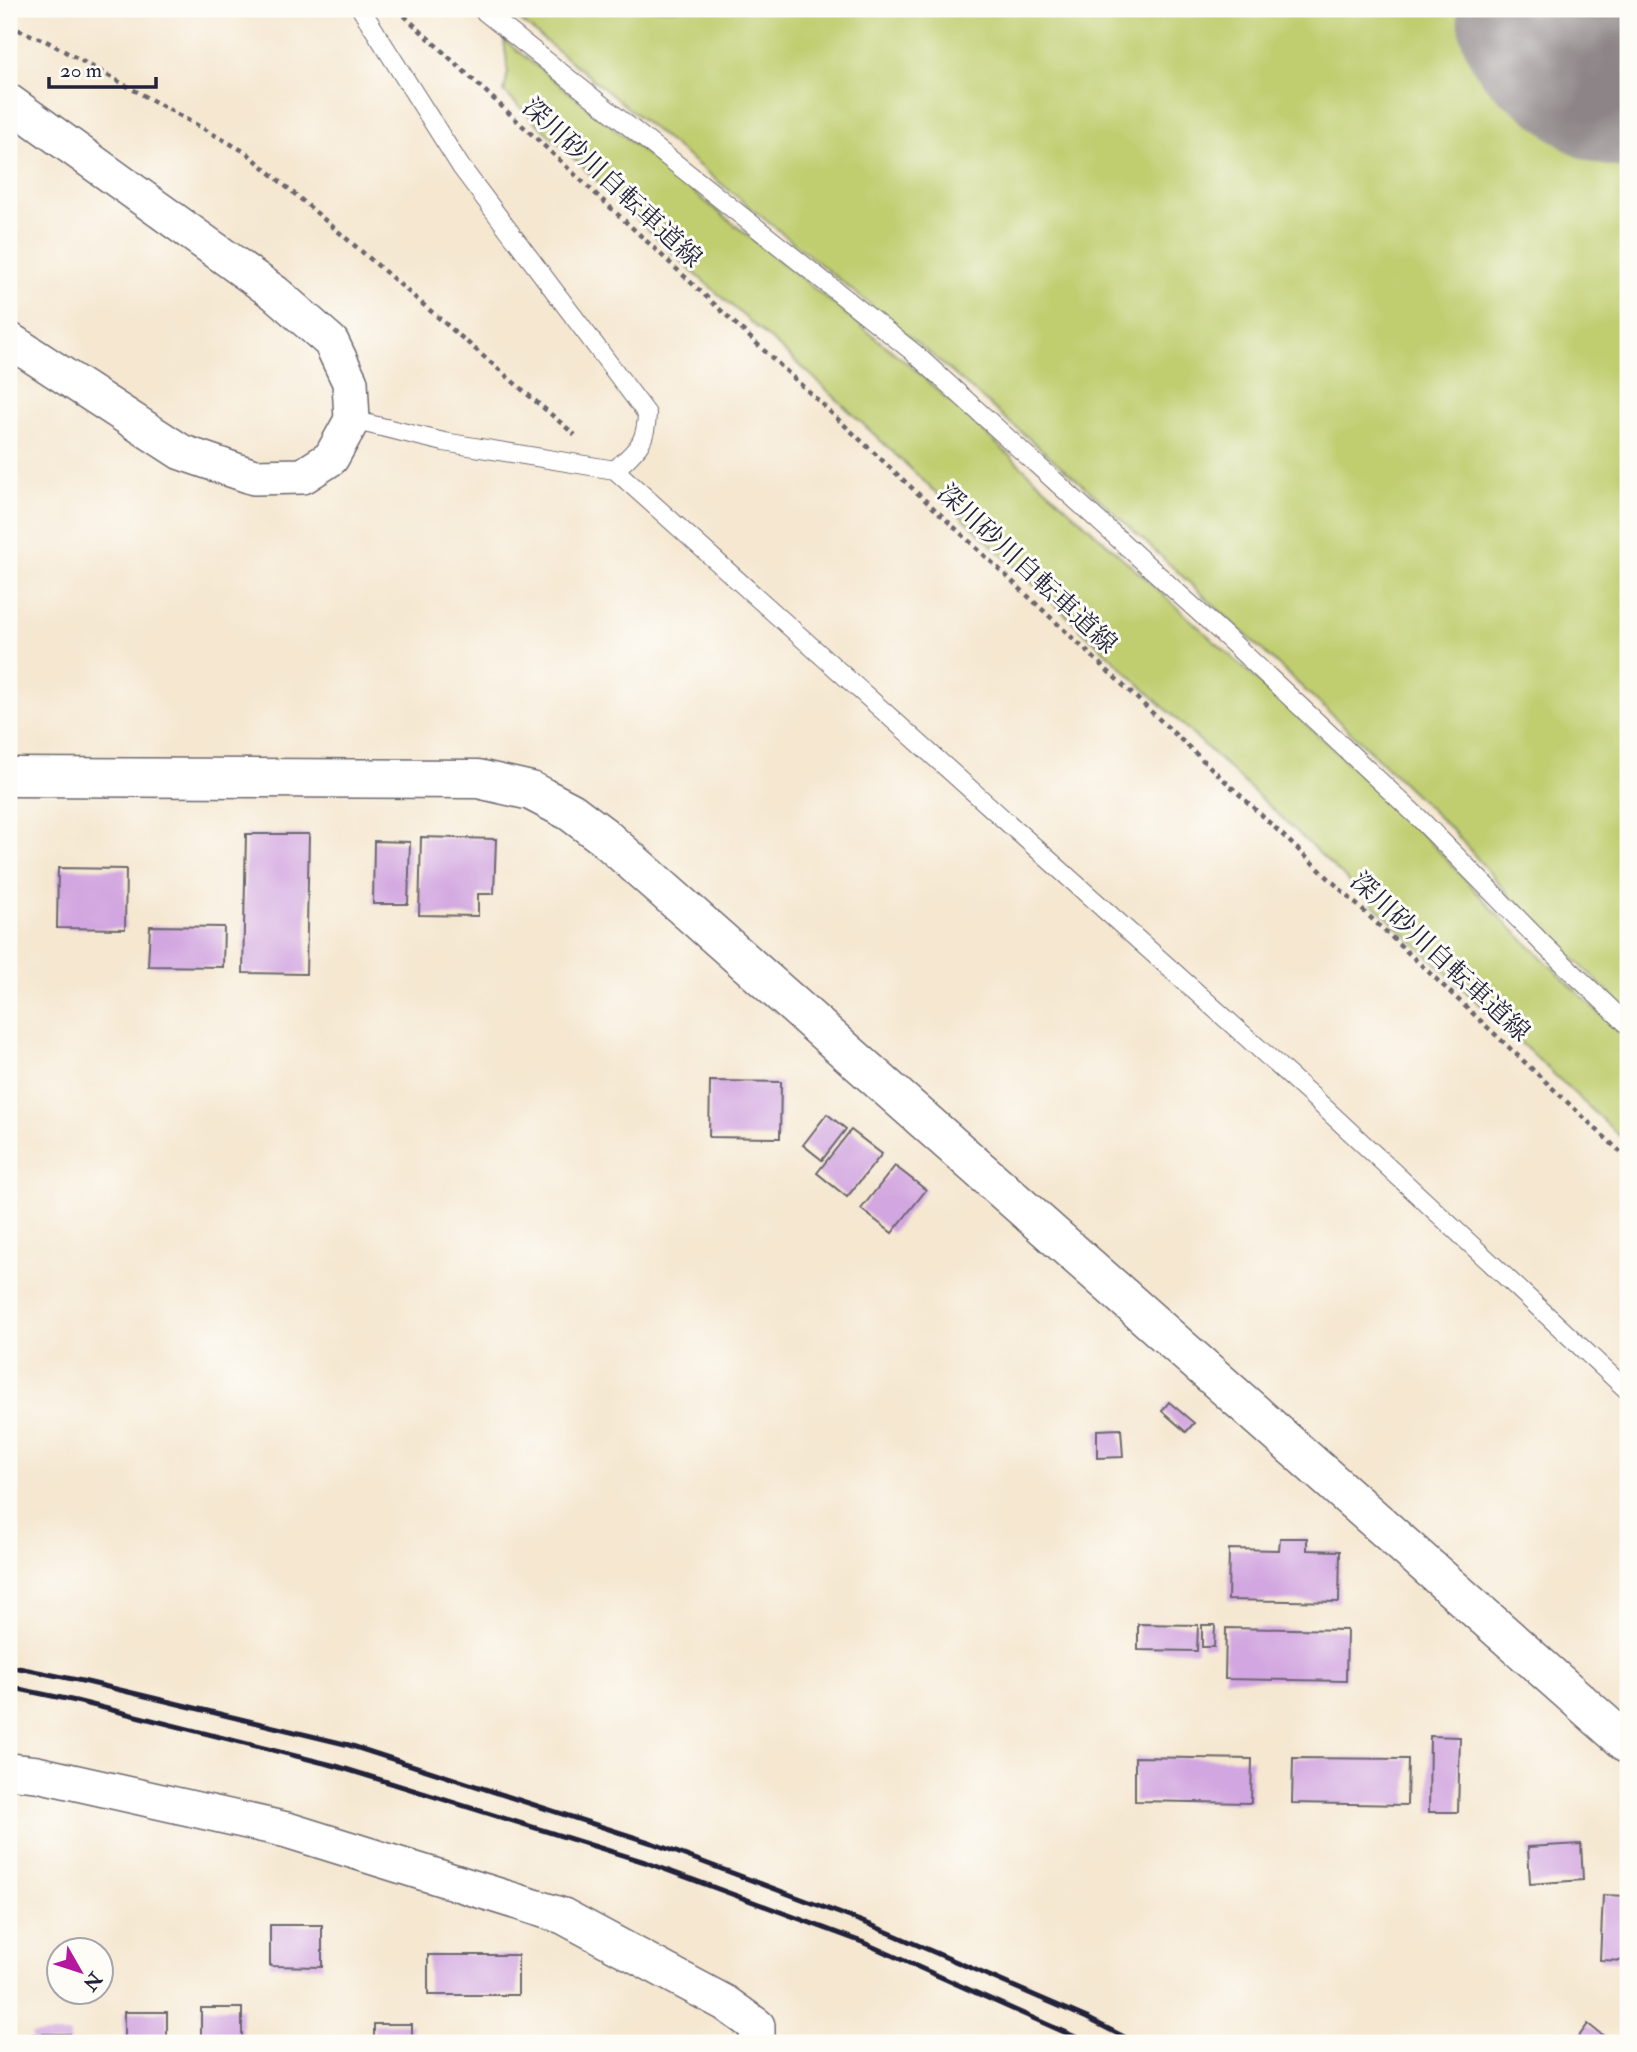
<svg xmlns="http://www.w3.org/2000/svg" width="1637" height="2052" viewBox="0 0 1637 2052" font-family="'IM FELL Double Pica','Noto Serif JP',serif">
<rect width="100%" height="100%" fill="#fdfcf7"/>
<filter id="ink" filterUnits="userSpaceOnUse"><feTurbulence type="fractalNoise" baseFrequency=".0143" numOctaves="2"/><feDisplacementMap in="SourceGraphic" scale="14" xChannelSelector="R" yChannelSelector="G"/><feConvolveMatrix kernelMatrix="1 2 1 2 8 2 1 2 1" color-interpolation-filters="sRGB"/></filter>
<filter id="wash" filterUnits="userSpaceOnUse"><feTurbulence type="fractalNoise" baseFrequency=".00686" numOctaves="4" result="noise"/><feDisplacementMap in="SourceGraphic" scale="28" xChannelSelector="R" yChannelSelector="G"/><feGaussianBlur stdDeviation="1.57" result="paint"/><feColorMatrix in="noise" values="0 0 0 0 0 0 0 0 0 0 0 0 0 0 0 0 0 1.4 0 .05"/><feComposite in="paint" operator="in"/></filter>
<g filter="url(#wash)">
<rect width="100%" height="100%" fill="#f5e7d0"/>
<path fill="#c0ce70" stroke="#717856" stroke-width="2" d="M506,9H1474L1628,127V1011L1514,901L1456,834L1359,740L1098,498L927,351Z
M1498,9H1628V108Z
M504,40L912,367L1342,757L1437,849L1499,916L1628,1041V1144L811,375L692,271L504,92L508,71Z"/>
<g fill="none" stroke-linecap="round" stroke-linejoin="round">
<path stroke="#8c8486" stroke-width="242" d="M1578,9L1628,47"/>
</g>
<g id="blocks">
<path fill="#d2a6e0" d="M246,834H309L306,974L243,973Z
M421,837L496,839L494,894H478V916L419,915Z
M374,841L410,842L408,904H373Z
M58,868L126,869L125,929L57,928Z
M150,926L224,927L223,967L148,966Z
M710,1081L781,1082L780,1138L709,1137Z
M827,1114L846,1129L822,1160L803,1145Z
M851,1130L882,1154L847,1197L817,1173Z
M895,1166L926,1190L892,1233L861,1209Z
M1169,1402L1194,1423L1186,1432L1162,1411Z
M1121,1429L1123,1457L1097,1458V1430Z
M1280,1538H1307V1550L1340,1551L1339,1602L1228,1600L1229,1549L1279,1550Z
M1138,1624L1198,1625L1197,1651L1138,1650Z
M1202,1625H1215L1214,1647H1202Z
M1226,1628L1347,1630L1346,1681L1225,1679Z
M1430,1736L1460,1737L1458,1812H1429Z
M1135,1757L1252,1759L1251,1803L1135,1801Z
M1293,1758L1408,1759L1407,1805L1292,1803Z
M1581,1844L1583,1880L1530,1884L1528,1847Z
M1603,1895L1628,1896V1961L1600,1960Z
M270,1925H322V1967L270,1966Z
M428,1955H518V1995H428Z
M201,2008H242V2043H201Z
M124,2012H167V2043H124Z
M374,2024H412V2043H374Z
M1588,2024L1610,2041L1608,2043H1574Z
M32,2034H70V2043H32Z"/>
</g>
</g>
<g filter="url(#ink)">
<use href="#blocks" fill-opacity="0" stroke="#6c676f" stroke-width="2"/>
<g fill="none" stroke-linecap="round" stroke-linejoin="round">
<defs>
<path id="service" d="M361,9L461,167L647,414C646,445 636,450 615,470
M481,9L913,352L1222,633L1419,818L1545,946L1628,1025
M352,420L444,442L615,470L1313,1097L1628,1391"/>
<path id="minor" d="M9,102L275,293L331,342L350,382L352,420L331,458L303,476L254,477L181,452L9,340
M9,1771L37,1774L287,1830L563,1916L725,2003L757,2026V2043"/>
<path id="tertiary" d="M9,777L478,779L531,791L571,812L603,836L1628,1744"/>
</defs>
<use href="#service" stroke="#6c676f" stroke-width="20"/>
<use href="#minor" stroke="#6c676f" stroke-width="38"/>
<use href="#tertiary" stroke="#6c676f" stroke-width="41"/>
<path stroke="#6c676f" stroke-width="4.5" stroke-dasharray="5 5" stroke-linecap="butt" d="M397,9L998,568L1628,1159
M9,26L46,41L247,153L575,435"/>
<use href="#service" stroke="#fff" stroke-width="18"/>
<use href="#minor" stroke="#fff" stroke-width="35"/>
<use href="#tertiary" stroke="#fff" stroke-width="38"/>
<path stroke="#22223b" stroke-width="5" d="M9,1666L87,1682L349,1745L652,1843L871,1925L1087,2018L1136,2043
M9,1687L76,1701L336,1766L645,1862L862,1942L1089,2043"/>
</g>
</g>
<g text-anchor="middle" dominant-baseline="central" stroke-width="6" stroke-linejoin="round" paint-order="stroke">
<g font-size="26" fill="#22223b" stroke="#fdfcf7">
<text transform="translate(612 183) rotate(43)">深川砂川自転車道線</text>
<text transform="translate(1027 569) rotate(43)">深川砂川自転車道線</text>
<text transform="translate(1440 957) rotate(43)">深川砂川自転車道線</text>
</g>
</g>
<rect width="1637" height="2052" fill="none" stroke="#fdfcf7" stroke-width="35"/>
<g transform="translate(80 1971) rotate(129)"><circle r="33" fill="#fdfcf7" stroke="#a5a5ac" stroke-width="2"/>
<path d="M0-5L12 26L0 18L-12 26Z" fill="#b5179e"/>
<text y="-10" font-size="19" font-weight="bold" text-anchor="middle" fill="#22223b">N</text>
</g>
<path d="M49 77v10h107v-10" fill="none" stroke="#22223b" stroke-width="3.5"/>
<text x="60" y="77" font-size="21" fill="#22223b" stroke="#fdfcf7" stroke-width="5" paint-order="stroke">20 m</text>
</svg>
